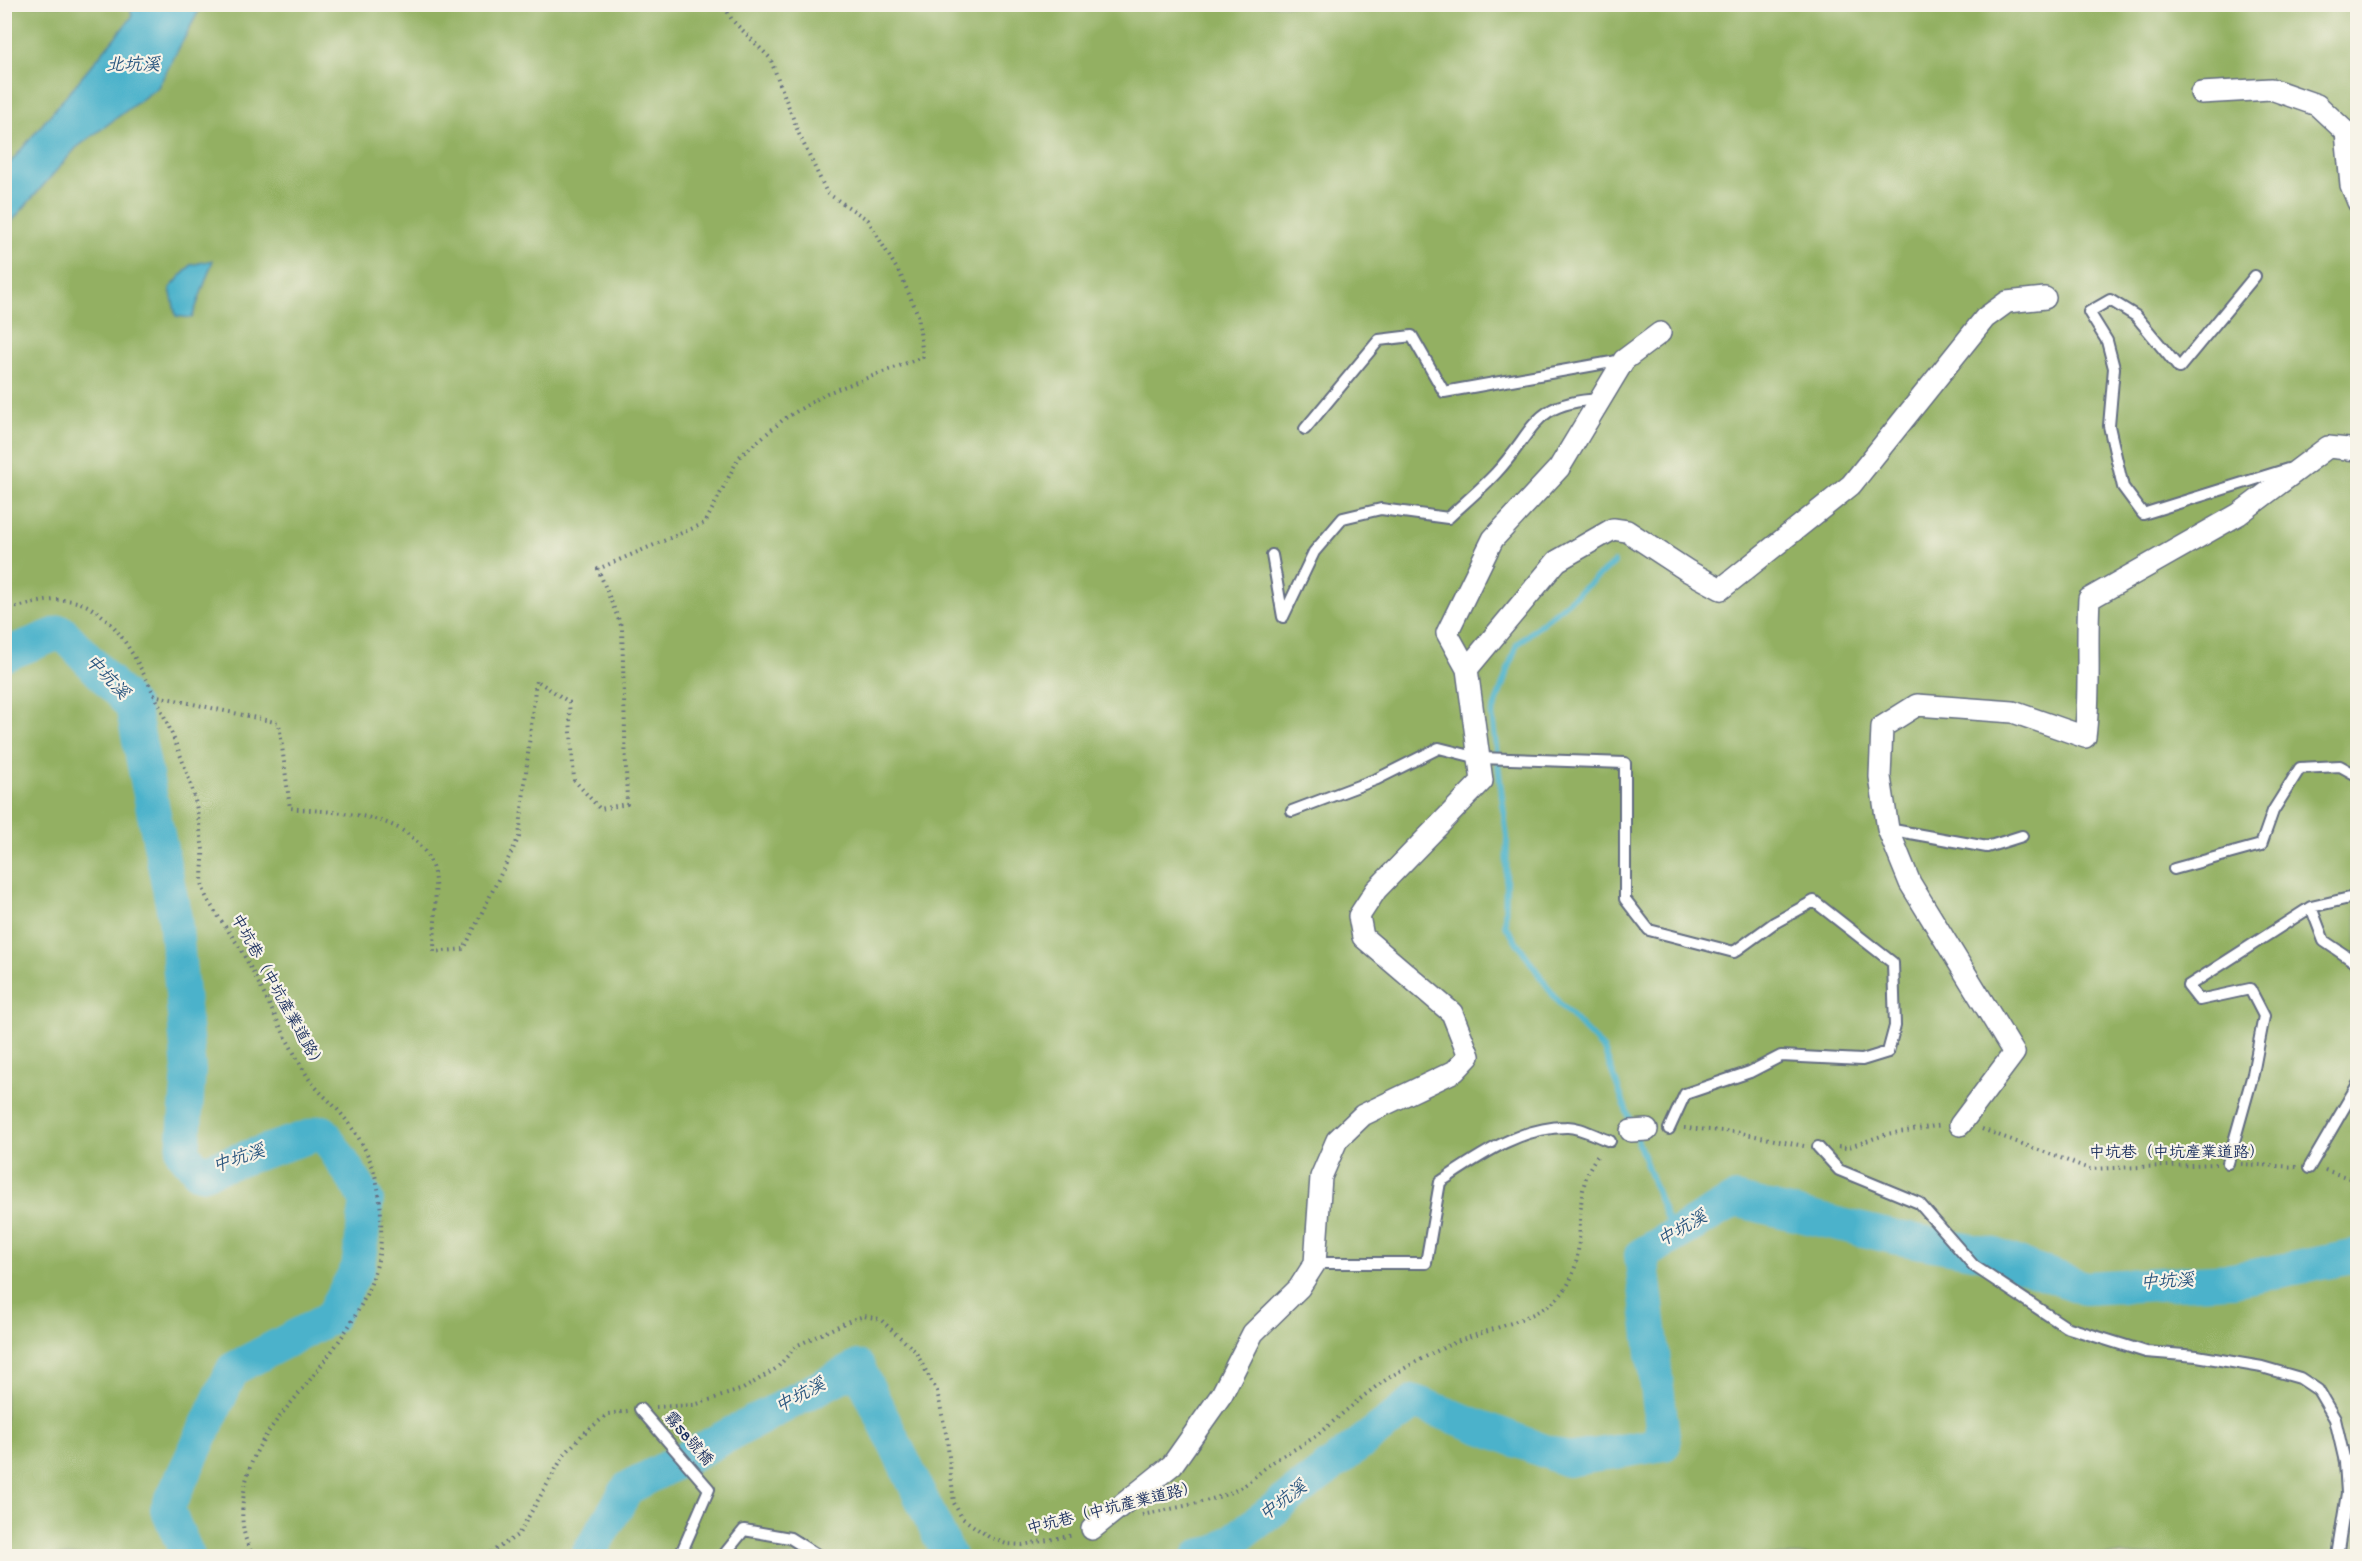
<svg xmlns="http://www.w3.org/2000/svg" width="2362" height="1561" viewBox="0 0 2362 1561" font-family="'Gochi Hand','LXGW WenKai TC',sans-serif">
<rect width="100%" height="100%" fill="#f7f3e8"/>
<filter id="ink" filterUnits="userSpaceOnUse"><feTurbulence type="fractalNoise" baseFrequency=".0167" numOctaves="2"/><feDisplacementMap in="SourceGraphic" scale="12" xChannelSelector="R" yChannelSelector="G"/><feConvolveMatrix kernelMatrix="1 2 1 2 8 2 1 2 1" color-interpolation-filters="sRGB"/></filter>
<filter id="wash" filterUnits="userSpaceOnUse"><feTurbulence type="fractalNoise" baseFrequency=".008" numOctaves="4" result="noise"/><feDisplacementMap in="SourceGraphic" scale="24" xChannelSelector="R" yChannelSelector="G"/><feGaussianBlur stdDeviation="1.35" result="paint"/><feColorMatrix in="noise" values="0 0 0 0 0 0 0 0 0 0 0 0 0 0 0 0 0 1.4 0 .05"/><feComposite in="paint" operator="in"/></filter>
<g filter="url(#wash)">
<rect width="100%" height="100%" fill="#ede1c1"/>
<path fill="#93b062" stroke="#577060" stroke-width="1.5" d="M5,5H2357V1556H5Z"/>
<path fill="#4cb2cb" stroke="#347094" stroke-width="1.5" d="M130,5H202L158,87L76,148L5,229V169L132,17Z
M213,260L192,318L176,316L170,288L191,265Z"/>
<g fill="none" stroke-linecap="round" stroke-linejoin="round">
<path stroke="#4cb2cb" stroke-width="6" d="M1614,563L1517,644L1492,715L1507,837L1505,925L1558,1002L1604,1050L1673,1236"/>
<path stroke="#4cb2cb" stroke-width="34" d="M4,655L62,632L132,706L175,918L189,1070L183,1153L200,1173L323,1132L367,1200L358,1268L330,1318L233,1369L167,1509L188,1556
M587,1556L628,1488L858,1367L949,1556
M1199,1556L1218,1552L1415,1402L1568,1460L1664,1444L1641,1255L1735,1200L1893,1237L1995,1255L2084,1288L2232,1280L2358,1256"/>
</g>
</g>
<g filter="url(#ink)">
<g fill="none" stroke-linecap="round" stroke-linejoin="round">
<defs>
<path id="lane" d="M2255,276L2179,368L2136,316L2110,300L2089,312L2107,341L2114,368L2109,426L2123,487L2143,514L2288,469
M1305,429L1379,340L1412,336L1444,392L1623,360
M1272,555L1283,617L1314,552L1343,518L1381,509L1448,518C1464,503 1481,489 1496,473C1537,429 1530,403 1600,399
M1292,811L1377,779L1439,748L1479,758L1625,763V899L1649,930L1734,952L1774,923L1814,901L1893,963L1895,1026L1888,1052L1862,1060L1781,1056L1750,1072L1685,1094L1669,1129
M1888,829L1987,847L2022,836
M2174,869L2261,845L2273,811L2300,768L2340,766L2358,776
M2358,896L2311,907L2324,941L2358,964
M1818,1147L1839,1170L1919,1203L1974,1266L2066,1327L2146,1352L2197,1356L2262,1367L2300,1378L2318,1390L2335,1419L2345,1462L2347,1493L2337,1556
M2228,1163L2253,1074L2264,1016L2250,989L2199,1000L2188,986L2311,907
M2309,1168L2358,1084
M1315,1263H1426L1440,1182C1478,1157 1519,1127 1566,1127C1579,1126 1597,1137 1610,1141
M640,1409L709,1489L680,1556
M723,1556L744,1530L790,1538L819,1556"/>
<path id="street" d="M2201,93L2271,89L2317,105L2346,132L2351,185L2358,202
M1467,669L1557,561L1613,529L1627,531L1688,571L1721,589L1851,485L1985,318L2007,302L2045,298
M1960,1125L2014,1053L1910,883L1888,829L1880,777L1882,727L1917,705L2013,712L2085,737C2091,690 2086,646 2089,599L2239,514L2328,447L2358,450
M1631,1131L1647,1130
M1092,1529L1172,1465L1222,1394L1253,1333L1299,1288L1315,1263L1321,1177L1337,1140L1363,1115L1455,1071L1469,1056L1452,1013L1363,937L1359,916L1376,890L1482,781L1467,669L1447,633L1493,539L1559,468L1624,360L1660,333"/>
</defs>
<use href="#lane" stroke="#646d81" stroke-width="14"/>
<use href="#street" stroke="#646d81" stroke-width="24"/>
<path stroke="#646d81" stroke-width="4" stroke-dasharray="1.5 4.5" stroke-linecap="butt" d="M4,610C49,600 77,588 112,625C141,656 190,767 197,810C199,823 201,837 203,850C204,863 200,879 204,891C207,903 233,936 241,950C264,991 282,1034 306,1074C314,1088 327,1098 337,1109C372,1149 383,1185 381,1237C379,1288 346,1333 316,1372C283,1416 248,1442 243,1501C241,1519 243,1541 254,1556
M153,695L279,723L290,808C340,814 414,810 433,869C438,886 434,932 434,952L464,949L519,837L536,680L569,702L574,780L600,809L627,804L622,628L598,569L705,523L739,457L784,419L827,393L923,357L918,315L901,276L868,220L827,193L799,134L770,58L732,20L723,4
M1684,1128L1736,1132L1804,1146
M1982,1129L2090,1169L2216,1164
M1838,1147L1846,1148L1887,1134L1942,1125
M2241,1164L2297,1167
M2325,1170L2358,1181
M656,1407L694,1405L743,1389L777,1368L796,1346L851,1320L864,1316L880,1319L915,1351L937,1391L947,1438L954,1503L962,1518L989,1537L1006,1544L1022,1545L1074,1535
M1142,1515C1173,1508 1209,1503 1238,1489C1251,1482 1262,1469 1274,1461C1288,1452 1304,1445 1317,1435C1337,1419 1356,1401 1377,1386C1399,1370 1423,1358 1447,1346C1477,1332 1539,1319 1559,1297C1596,1256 1564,1193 1600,1153
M485,1556L518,1535L564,1455L583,1434L608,1414L628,1411"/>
<use href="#lane" stroke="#fff" stroke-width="10"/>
<use href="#street" stroke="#fff" stroke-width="21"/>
</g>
</g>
<g text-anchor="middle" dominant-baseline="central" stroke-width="4.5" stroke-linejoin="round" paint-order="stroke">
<g font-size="16" fill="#1b2f5e" stroke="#f7f3e8">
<text transform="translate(276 993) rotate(61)">中坑巷（中坑產業道路）</text>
<text x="2177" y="1154">中坑巷（中坑產業道路）</text>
<text transform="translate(687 1440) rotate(49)">霧58號橋</text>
<text transform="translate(1113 1510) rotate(-14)">中坑巷（中坑產業道路）</text>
</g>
<g font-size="18" font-style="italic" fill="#2a567f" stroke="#f7f3e8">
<text x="133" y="66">北坑溪</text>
<text transform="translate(106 678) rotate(46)">中坑溪</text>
<text transform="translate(239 1160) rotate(-18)">中坑溪</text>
<text transform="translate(1683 1230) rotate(-30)">中坑溪</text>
<text transform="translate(2167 1283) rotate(-3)">中坑溪</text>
<text transform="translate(801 1397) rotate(-28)">中坑溪</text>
<text transform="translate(1284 1502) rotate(-37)">中坑溪</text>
</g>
</g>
<rect width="2362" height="1561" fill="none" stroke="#f7f3e8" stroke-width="24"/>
</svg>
